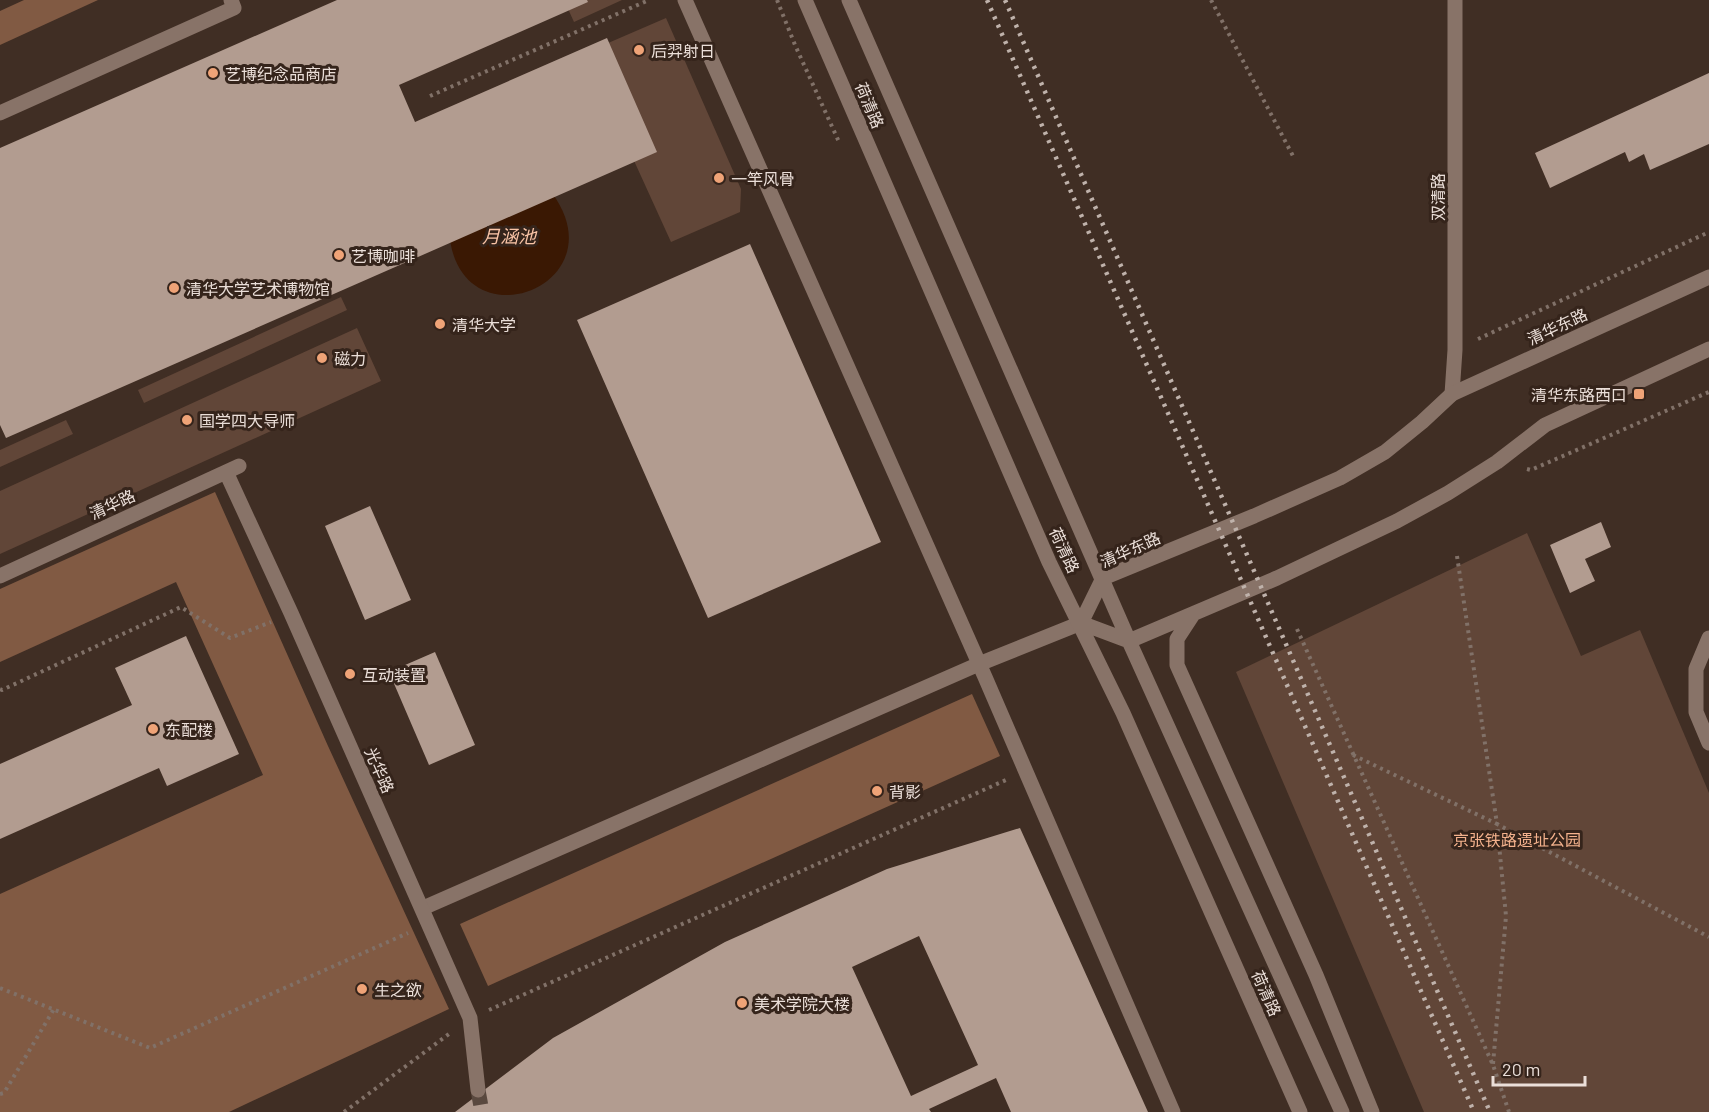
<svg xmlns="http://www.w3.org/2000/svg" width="1709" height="1112" viewBox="0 0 1709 1112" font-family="Barlow,'Noto Sans SC',sans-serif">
<rect width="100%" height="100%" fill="#402e24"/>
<path fill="#614638" d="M564,0H622L574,22Z
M666,18L741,189L740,212L671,242L585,53Z
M341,297L347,310L144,403L138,390Z
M357,328L381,381L0,554V491Z
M66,420L73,434L0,467V450Z
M1527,533L1581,656L1640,630L1709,793V1112H1424L1236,672Z"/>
<path fill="#815a43" d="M24,0H98L0,45V11Z
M215,492L328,746L449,1009L229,1112H0V894L263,775L176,582L0,662V589Z
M972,694L1000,756L488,986L460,924Z"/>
<path fill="#3a1803" d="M552,193C621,287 456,348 449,230Z"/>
<path fill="#b29c90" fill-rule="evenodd" d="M337,0H587L588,2L399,85L415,122L607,38L657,152L6,438L0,425V148Z
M1709,73V144L1650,170L1644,154L1629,162L1625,152L1550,188L1535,153Z
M750,244L881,542L708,618L577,320Z
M370,506L411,600L365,620L325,526Z
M1601,522L1611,547L1585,559L1595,581L1570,593L1550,545Z
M186,636L239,754L167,786L159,768L0,839V764L132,705L115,668Z
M435,652L475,745L429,765L389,672Z
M1020,828L1148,1112H1011L996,1078L929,1109L931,1112H455L553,1038L725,942L887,869ZM919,936L978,1065L911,1096L852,967Z"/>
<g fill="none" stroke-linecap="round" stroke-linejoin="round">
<path stroke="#5a493f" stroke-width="15" stroke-dasharray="15 8" stroke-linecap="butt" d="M478,1090L482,1112"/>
<path stroke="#817168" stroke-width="4" stroke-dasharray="3 4.5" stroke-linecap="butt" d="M777,0L795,45L839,142
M1211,0L1293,156
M430,96L649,0
M1478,339L1709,232
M1527,469L1531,470L1709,392
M1457,556L1497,824L1709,937
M1297,629L1493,1065L1509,1112
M0,689L2,690L181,607L230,638L271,622
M1353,755L1497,824L1506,916L1493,1064
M0,988L150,1048L408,933
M489,1010L1006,780
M0,1094L4,1093L54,1009
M344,1112L449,1034"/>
<path stroke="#887368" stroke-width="15" d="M685,0L985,677L1173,1112
M0,113L234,8L231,0
M1709,638L1696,669V712L1709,743
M423,908L979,664L1081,623"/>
<path stroke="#887368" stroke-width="15" d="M226,472L291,613L470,1018L478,1090
M0,576L239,466"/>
<path stroke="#887368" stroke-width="15" d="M1452,394L1455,350V0"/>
<path stroke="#887368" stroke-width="15" d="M805,0L1049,562L1123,713L1300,1112
M849,0L1129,641L1342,1112
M1194,613L1177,639V665L1316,975L1372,1112
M1081,623L1103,578L1254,516L1340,478L1385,452L1422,422L1452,394L1709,277
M1081,623L1129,641L1277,578L1397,521L1448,493L1497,462L1545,425L1709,349"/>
<path stroke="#bfb2ab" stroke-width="4.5" stroke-dasharray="3 6" stroke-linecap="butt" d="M987,0L1474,1112
M1005,0L1490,1112"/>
</g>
<g fill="#efa377" stroke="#35241b" stroke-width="2">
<circle cx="639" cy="50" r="6"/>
<circle cx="213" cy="73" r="6"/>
<circle cx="719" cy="178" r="6"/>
<circle cx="339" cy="255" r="6"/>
<circle cx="174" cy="288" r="6"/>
<circle cx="440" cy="324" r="6"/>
<circle cx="322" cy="358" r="6"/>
<rect x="1633" y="388" width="12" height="12" rx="3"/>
<circle cx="187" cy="420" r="6"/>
<circle cx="350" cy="674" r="6"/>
<circle cx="153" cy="729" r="6"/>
<circle cx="877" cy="791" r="6"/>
<circle cx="362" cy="989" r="6"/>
<circle cx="742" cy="1003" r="6"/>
</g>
<g text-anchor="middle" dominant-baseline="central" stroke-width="6" stroke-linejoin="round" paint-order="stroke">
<g font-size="16" fill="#ebdfd9" stroke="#35241b" text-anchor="start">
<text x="651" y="50">后羿射日</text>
<text x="225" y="73">艺博纪念品商店</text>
<text x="731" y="178">一竿风骨</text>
<text x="351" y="255">艺博咖啡</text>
<text x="186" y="288">清华大学艺术博物馆</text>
<text x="452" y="324">清华大学</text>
<text x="334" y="358">磁力</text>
<text x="1627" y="394" text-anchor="end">清华东路西口</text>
<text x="199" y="420">国学四大导师</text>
<text x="362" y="674">互动装置</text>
<text x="165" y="729">东配楼</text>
<text x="889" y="791">背影</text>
<text x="374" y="989">生之欲</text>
<text x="754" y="1003">美术学院大楼</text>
</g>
<g font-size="16" fill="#ebdfd9" stroke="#35241b">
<text transform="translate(870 105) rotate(67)">荷清路</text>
<text transform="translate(1437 197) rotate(-90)">双清路</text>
<text transform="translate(1557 326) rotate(-25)">清华东路</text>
<text transform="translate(112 504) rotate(-25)">清华路</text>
<text transform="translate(1130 549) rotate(-24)">清华东路</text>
<text transform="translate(1065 550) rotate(65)">荷清路</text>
<text transform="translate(380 770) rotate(66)">光华路</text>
<text transform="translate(1267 993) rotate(66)">荷清路</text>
</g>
<g font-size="16" fill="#f4b28d" stroke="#35241b">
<text x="1517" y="839">京张铁路遗址公园</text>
</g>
<g font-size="18" font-style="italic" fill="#fac4a6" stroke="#35241b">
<text x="509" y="236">月涵池</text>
</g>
</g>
<path d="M1493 1076v9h92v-9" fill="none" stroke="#ebdfd9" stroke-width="3"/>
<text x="1502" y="1076" font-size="18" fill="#ebdfd9" stroke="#35241b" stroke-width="4.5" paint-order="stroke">20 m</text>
</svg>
